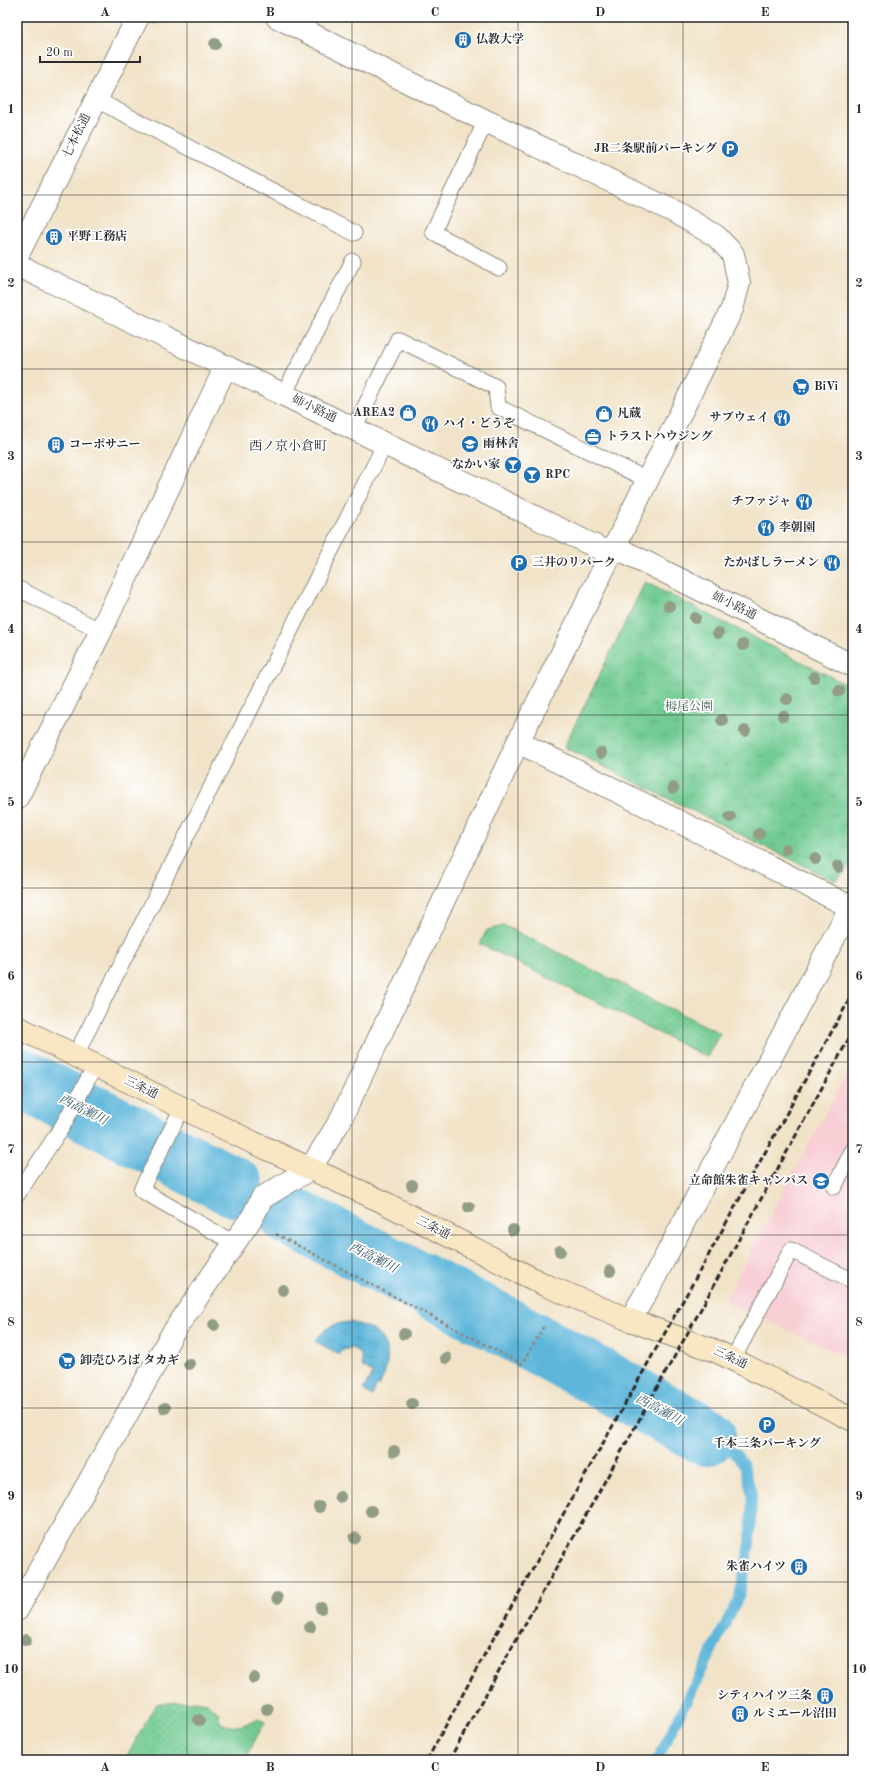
<svg xmlns="http://www.w3.org/2000/svg" width="870" height="1777" viewBox="0 0 870 1777" font-family="'Old Standard TT','Noto Serif JP',serif">
<defs>
<pattern id="grass-dots" width="8" height="8" patternUnits="userSpaceOnUse"><rect width="8" height="8" fill="#71cb92"/><path d="M2 2h.1M6 6h.1" fill="none" stroke="#62ae7e" stroke-width="1.8" stroke-linecap="round"/></pattern>
<pattern id="park-tufts" width="24" height="20" patternUnits="userSpaceOnUse"><rect width="24" height="20" fill="#71cb92"/><path d="M3 7l-1-3M5 7V3M7 7l1-3M15 17l-1-3M17 17v-4M19 17l1-3" fill="none" stroke="#62ae7e"/></pattern>
<pattern id="water-ripples" width="26" height="14" patternUnits="userSpaceOnUse"><rect width="26" height="14" fill="#5db6da"/><path d="M2 4q2-2 4 0t4 0M15 11q2-2 4 0t4 0" fill="none" stroke="#4d94b1"/></pattern>
</defs>
<rect width="100%" height="100%" fill="#fff"/>
<filter id="ink" filterUnits="userSpaceOnUse"><feTurbulence type="fractalNoise" baseFrequency=".025" numOctaves="2"/><feDisplacementMap in="SourceGraphic" scale="8" xChannelSelector="R" yChannelSelector="G"/><feConvolveMatrix kernelMatrix="1 2 1 2 8 2 1 2 1" color-interpolation-filters="sRGB"/></filter>
<filter id="wash" filterUnits="userSpaceOnUse"><feTurbulence type="fractalNoise" baseFrequency=".012" numOctaves="4" result="noise"/><feDisplacementMap in="SourceGraphic" scale="16" xChannelSelector="R" yChannelSelector="G"/><feGaussianBlur stdDeviation="0.9" result="paint"/><feColorMatrix in="noise" values="0 0 0 0 0 0 0 0 0 0 0 0 0 0 0 0 0 1.4 0 .05"/><feComposite in="paint" operator="in"/></filter>
<g filter="url(#wash)">
<rect width="100%" height="100%" fill="#f1e3c8"/>
<path fill="#f7cfd5" d="M853,1062V1360L724,1301Z"/>
<path fill="url(#grass-dots)" stroke="#4e7b5e" d="M151,17H176L154,24L149,21Z
M505,926L720,1033L707,1057L480,944L487,930Z
M195,1701L207,1703L218,1712L220,1722C234,1731 244,1724 258,1719L265,1722L244,1760H125L156,1704Z"/>
<path fill="url(#park-tufts)" stroke="#4e7b5e" d="M645,582L853,688V864L835,881L564,747Z"/>
<path fill="url(#water-ripples)" stroke="#447082" d="M350,1322C387,1329 396,1353 379,1386H376L372,1396L363,1390L373,1373L361,1366C364,1357 360,1351 351,1348L343,1350L339,1354L315,1341C325,1328 333,1323 350,1322Z"/>
<g fill="none" stroke-linecap="round" stroke-linejoin="round">
<path stroke="#5db6da" stroke-width="10" d="M657,1760L739,1597L750,1544L752,1494L744,1465L736,1454L706,1436"/>
<path stroke="#5db6da" stroke-width="60" d="M17,1076L234,1187
M289,1215L497,1322L706,1436"/>
</g>
</g>
<g filter="url(#ink)">
<g fill="none" stroke-linecap="round" stroke-linejoin="round">
<defs>
<path id="service" d="M95,99L354,233
M486,121L433,232L499,268
M284,394L353,261
M354,429L398,339L496,387L498,407L648,480
M17,588L101,631
M75,1056L385,444
M182,1108L141,1190L234,1243
M834,1187L853,1150
M17,1195L62,1127L95,1066
M733,1359L791,1250L853,1281"/>
<path id="minor" d="M17,256L138,17
M17,265L611,554
M518,742L851,907
M17,798L101,631L226,366
M630,1320L650,1286L853,902
M17,1610L172,1334L253,1216L262,1198L310,1169"/>
<path id="tertiary" d="M277,17L486,121L673,211L716,236L733,254L739,283L732,309L518,742L340,1121L310,1169
M615,547L853,666"/>
<path id="secondary" d="M17,1027L252,1142L379,1200L545,1285L630,1320L718,1352L853,1420"/>
</defs>
<use href="#service" stroke="#8e877a" stroke-width="17"/>
<use href="#minor" stroke="#8e877a" stroke-width="24"/>
<use href="#tertiary" stroke="#8e877a" stroke-width="24"/>
<use href="#secondary" stroke="#8e877a" stroke-width="24"/>
<path stroke="#8e877a" stroke-width="2.5" stroke-dasharray="3 3" stroke-linecap="butt" d="M276,1234L522,1364L544,1326"/>
<use href="#service" stroke="#fff" stroke-width="15"/>
<use href="#minor" stroke="#fff" stroke-width="22"/>
<use href="#tertiary" stroke="#fff" stroke-width="22"/>
<use href="#secondary" stroke="#f9e7c3" stroke-width="22"/>
<path stroke="#2b2b2b" stroke-width="3" stroke-dasharray="6 3" stroke-linecap="butt" d="M427,1760L482,1659L703,1265L853,993
M449,1760L691,1327L853,1031"/>
</g>
<g fill="#929d85">
<circle cx="215" cy="44" r="6"/>
<circle cx="669" cy="606" r="6"/>
<circle cx="695" cy="618" r="6"/>
<circle cx="718" cy="633" r="6"/>
<circle cx="743" cy="645" r="6"/>
<circle cx="814" cy="677" r="6"/>
<circle cx="839" cy="691" r="6"/>
<circle cx="787" cy="699" r="6"/>
<circle cx="783" cy="716" r="6"/>
<circle cx="722" cy="720" r="6"/>
<circle cx="745" cy="731" r="6"/>
<circle cx="601" cy="753" r="6"/>
<circle cx="673" cy="788" r="6"/>
<circle cx="730" cy="817" r="6"/>
<circle cx="759" cy="834" r="6"/>
<circle cx="786" cy="849" r="6"/>
<circle cx="815" cy="859" r="6"/>
<circle cx="838" cy="867" r="6"/>
<circle cx="412" cy="1185" r="6"/>
<circle cx="469" cy="1207" r="6"/>
<circle cx="513" cy="1230" r="6"/>
<circle cx="560" cy="1251" r="6"/>
<circle cx="610" cy="1271" r="6"/>
<circle cx="283" cy="1290" r="6"/>
<circle cx="214" cy="1325" r="6"/>
<circle cx="404" cy="1334" r="6"/>
<circle cx="446" cy="1358" r="6"/>
<circle cx="189" cy="1364" r="6"/>
<circle cx="412" cy="1404" r="6"/>
<circle cx="165" cy="1408" r="6"/>
<circle cx="394" cy="1451" r="6"/>
<circle cx="340" cy="1497" r="6"/>
<circle cx="319" cy="1507" r="6"/>
<circle cx="371" cy="1511" r="6"/>
<circle cx="355" cy="1538" r="6"/>
<circle cx="277" cy="1598" r="6"/>
<circle cx="321" cy="1608" r="6"/>
<circle cx="310" cy="1627" r="6"/>
<circle cx="26" cy="1640" r="6"/>
<circle cx="254" cy="1678" r="6"/>
<circle cx="267" cy="1709" r="6"/>
<circle cx="199" cy="1720" r="6"/>
</g>
</g>
<path fill="none" stroke="#2b2b2b" stroke-width="1" stroke-opacity="0.55" d="M187,17V1760M352,17V1760M518,17V1760M683,17V1760M17,195H853M17,369H853M17,542H853M17,715H853M17,888H853M17,1062H853M17,1235H853M17,1408H853M17,1582H853"/>
<defs>
<symbol id="building-disc" viewBox="-11 -11 22 22"><circle r="9.5" fill="#1f6fb2" stroke="#fff"/><path d="M-4-6H4V6H1V3H-1V6H-4ZM-2.5-4.3h1.7v1.8h-1.7ZM.8-4.3h1.7v1.8H.8ZM-2.5-1h1.7V.8h-1.7ZM.8-1h1.7V.8H.8Z" fill="#fff"/></symbol>
<symbol id="parking-disc" viewBox="-11 -11 22 22"><circle r="9.5" fill="#1f6fb2" stroke="#fff"/><path d="M-3.5-5.5H1a3.5 3.5 0 0 1 0 7H-1V5.5H-3.5ZM-1-3.4V-.6H.8a1.4 1.4 0 0 0 0-2.8Z" fill="#fff"/></symbol>
<symbol id="supermarket-disc" viewBox="-11 -11 22 22"><circle r="9.5" fill="#1f6fb2" stroke="#fff"/><path d="M-6-5.5h2.5l.6 2H6L4.5 2H-2.5L-4.4-4H-6ZM-1.5 3.2a1.3 1.3 0 1 0 .1 0ZM3 3.2a1.3 1.3 0 1 0 .1 0Z" fill="#fff"/></symbol>
<symbol id="shop-disc" viewBox="-11 -11 22 22"><circle r="9.5" fill="#1f6fb2" stroke="#fff"/><path d="M-5-2.5h2.3a2.7 3.5 0 0 1 5.4 0H5L5.5 6h-11ZM-1.5-2.5h3a1.5 2.3 0 0 0-3 0Z" fill="#fff"/></symbol>
<symbol id="restaurant-disc" viewBox="-11 -11 22 22"><circle r="9.5" fill="#1f6fb2" stroke="#fff"/><path d="M-5-6h1v4h1v-4h1v4h1v-4h1v5L-1.5 .5V6h-2V.5L-5-1ZM5-6V6H3V1.5H1.5Q1.5-4 5-6Z" fill="#fff"/></symbol>
<symbol id="office-disc" viewBox="-11 -11 22 22"><circle r="9.5" fill="#1f6fb2" stroke="#fff"/><path d="M-6-3h4V-5.5h4V-3h4V5H-6ZM-1-4.5V-3h2v-1.5ZM-6 0V1H6V0Z" fill="#fff"/></symbol>
<symbol id="school-disc" viewBox="-11 -11 22 22"><circle r="9.5" fill="#1f6fb2" stroke="#fff"/><path d="M0-5L7-2L0 1L-7-2ZM-4 1L0 2.5L4 1V4Q0 6-4 4Z" fill="#fff"/></symbol>
<symbol id="bar-disc" viewBox="-11 -11 22 22"><circle r="9.5" fill="#1f6fb2" stroke="#fff"/><path d="M-6-5H6L.8 .8V4.5H3.5V6h-7V4.5H-.8V.8Z" fill="#fff"/></symbol>
<symbol id="university-disc" viewBox="-11 -11 22 22"><circle r="9.5" fill="#1f6fb2" stroke="#fff"/><path d="M0-5L7-2L0 1L-7-2ZM-4 1L0 2.5L4 1V4Q0 6-4 4Z" fill="#fff"/></symbol>
</defs>
<g fill-rule="evenodd">
<use href="#building-disc" x="453" y="30" width="20" height="20"/>
<use href="#parking-disc" x="720" y="139" width="20" height="20"/>
<use href="#building-disc" x="44" y="227" width="20" height="20"/>
<use href="#supermarket-disc" x="791" y="377" width="20" height="20"/>
<use href="#shop-disc" x="398" y="403" width="20" height="20"/>
<use href="#shop-disc" x="594" y="404" width="20" height="20"/>
<use href="#restaurant-disc" x="772" y="408" width="20" height="20"/>
<use href="#restaurant-disc" x="420" y="414" width="20" height="20"/>
<use href="#office-disc" x="583" y="427" width="20" height="20"/>
<use href="#school-disc" x="460" y="434" width="20" height="20"/>
<use href="#building-disc" x="46" y="435" width="20" height="20"/>
<use href="#bar-disc" x="503" y="455" width="20" height="20"/>
<use href="#bar-disc" x="522" y="465" width="20" height="20"/>
<use href="#restaurant-disc" x="794" y="492" width="20" height="20"/>
<use href="#restaurant-disc" x="756" y="518" width="20" height="20"/>
<use href="#parking-disc" x="509" y="553" width="20" height="20"/>
<use href="#restaurant-disc" x="822" y="553" width="20" height="20"/>
<use href="#university-disc" x="811" y="1171" width="20" height="20"/>
<use href="#supermarket-disc" x="57" y="1351" width="20" height="20"/>
<use href="#parking-disc" x="757" y="1415" width="20" height="20"/>
<use href="#building-disc" x="789" y="1557" width="20" height="20"/>
<use href="#building-disc" x="815" y="1686" width="20" height="20"/>
<use href="#building-disc" x="730" y="1704" width="20" height="20"/>
</g>
<g text-anchor="middle" dominant-baseline="central" stroke-width="3.5" stroke-linejoin="round" paint-order="stroke">
<g font-size="12" font-weight="bold" fill="#2b2b2b" stroke="#fff" text-anchor="start">
<text x="476" y="40">仏教大学</text>
<text x="717" y="149" text-anchor="end">JR二条駅前パーキング</text>
<text x="67" y="237">平野工務店</text>
<text x="814" y="387">BiVi</text>
<text x="395" y="413" text-anchor="end">AREA2</text>
<text x="617" y="414">凡蔵</text>
<text x="769" y="418" text-anchor="end">サブウェイ</text>
<text x="443" y="424">ハイ・どうぞ</text>
<text x="606" y="437">トラストハウジング</text>
<text x="483" y="444">雨林舎</text>
<text x="69" y="445">コーポサニー</text>
<text x="500" y="465" text-anchor="end">なかい家</text>
<text x="545" y="475">RPC</text>
<text x="791" y="502" text-anchor="end">チファジャ</text>
<text x="779" y="528">李朝園</text>
<text x="532" y="563">三井のリパーク</text>
<text x="819" y="563" text-anchor="end">たかばしラーメン</text>
<text x="808" y="1181" text-anchor="end">立命館朱雀キャンパス</text>
<text x="80" y="1361">卸売ひろば タカギ</text>
<text x="767" y="1444" text-anchor="middle">千本三条パーキング</text>
<text x="786" y="1567" text-anchor="end">朱雀ハイツ</text>
<text x="812" y="1696" text-anchor="end">シティハイツ三条</text>
<text x="753" y="1714">ルミエール沼田</text>
</g>
<g font-size="12" fill="#2b2b2b" stroke="#fff">
<text transform="translate(77 136) rotate(-64)">七本松通</text>
<text transform="translate(314 409) rotate(26)">姉小路通</text>
<text transform="translate(734 606) rotate(26)">姉小路通</text>
<text transform="translate(141 1088) rotate(26)">三条通</text>
<text transform="translate(433 1228) rotate(27)">三条通</text>
<text transform="translate(730 1358) rotate(25)">三条通</text>
</g>
<g font-size="12" fill="#44634f" stroke="#fff">
<text x="689" y="707">栂尾公園</text>
</g>
<g font-size="13" fill="#2b2b2b" stroke="#fff">
<text x="288" y="446">西ノ京小倉町</text>
</g>
<g font-size="13" font-style="italic" fill="#3c5c68" stroke="#fff">
<text transform="translate(83 1110) rotate(27)">西高瀬川</text>
<text transform="translate(373 1258) rotate(27)">西高瀬川</text>
<text transform="translate(659 1410) rotate(28)">西高瀬川</text>
</g>
</g>
<rect width="870" height="1777" fill="none" stroke="#fff" stroke-width="44"/>
<path d="M40 56v6h100v-6" fill="none" stroke="#2b2b2b" stroke-width="2"/>
<text x="46" y="56" font-size="12" fill="#2b2b2b" stroke="#ffffff" stroke-width="3" paint-order="stroke">20 m</text>
<rect x="22" y="22" width="826" height="1733" fill="none" stroke="#2b2b2b" stroke-width="1.5"/>
<g font-size="13" text-anchor="middle" font-weight="bold" fill="#2b2b2b">
<text x="105" y="16">A</text>
<text x="270" y="16">B</text>
<text x="435" y="16">C</text>
<text x="600" y="16">D</text>
<text x="765" y="16">E</text>
<text x="11" y="113">1</text>
<text x="859" y="113">1</text>
<text x="11" y="287">2</text>
<text x="859" y="287">2</text>
<text x="11" y="460">3</text>
<text x="859" y="460">3</text>
<text x="11" y="633">4</text>
<text x="859" y="633">4</text>
<text x="11" y="806">5</text>
<text x="859" y="806">5</text>
<text x="11" y="980">6</text>
<text x="859" y="980">6</text>
<text x="11" y="1153">7</text>
<text x="859" y="1153">7</text>
<text x="11" y="1326">8</text>
<text x="859" y="1326">8</text>
<text x="11" y="1500">9</text>
<text x="859" y="1500">9</text>
<text x="11" y="1673">10</text>
<text x="859" y="1673">10</text>
<text x="105" y="1771">A</text>
<text x="270" y="1771">B</text>
<text x="435" y="1771">C</text>
<text x="600" y="1771">D</text>
<text x="765" y="1771">E</text>
</g>
</svg>
